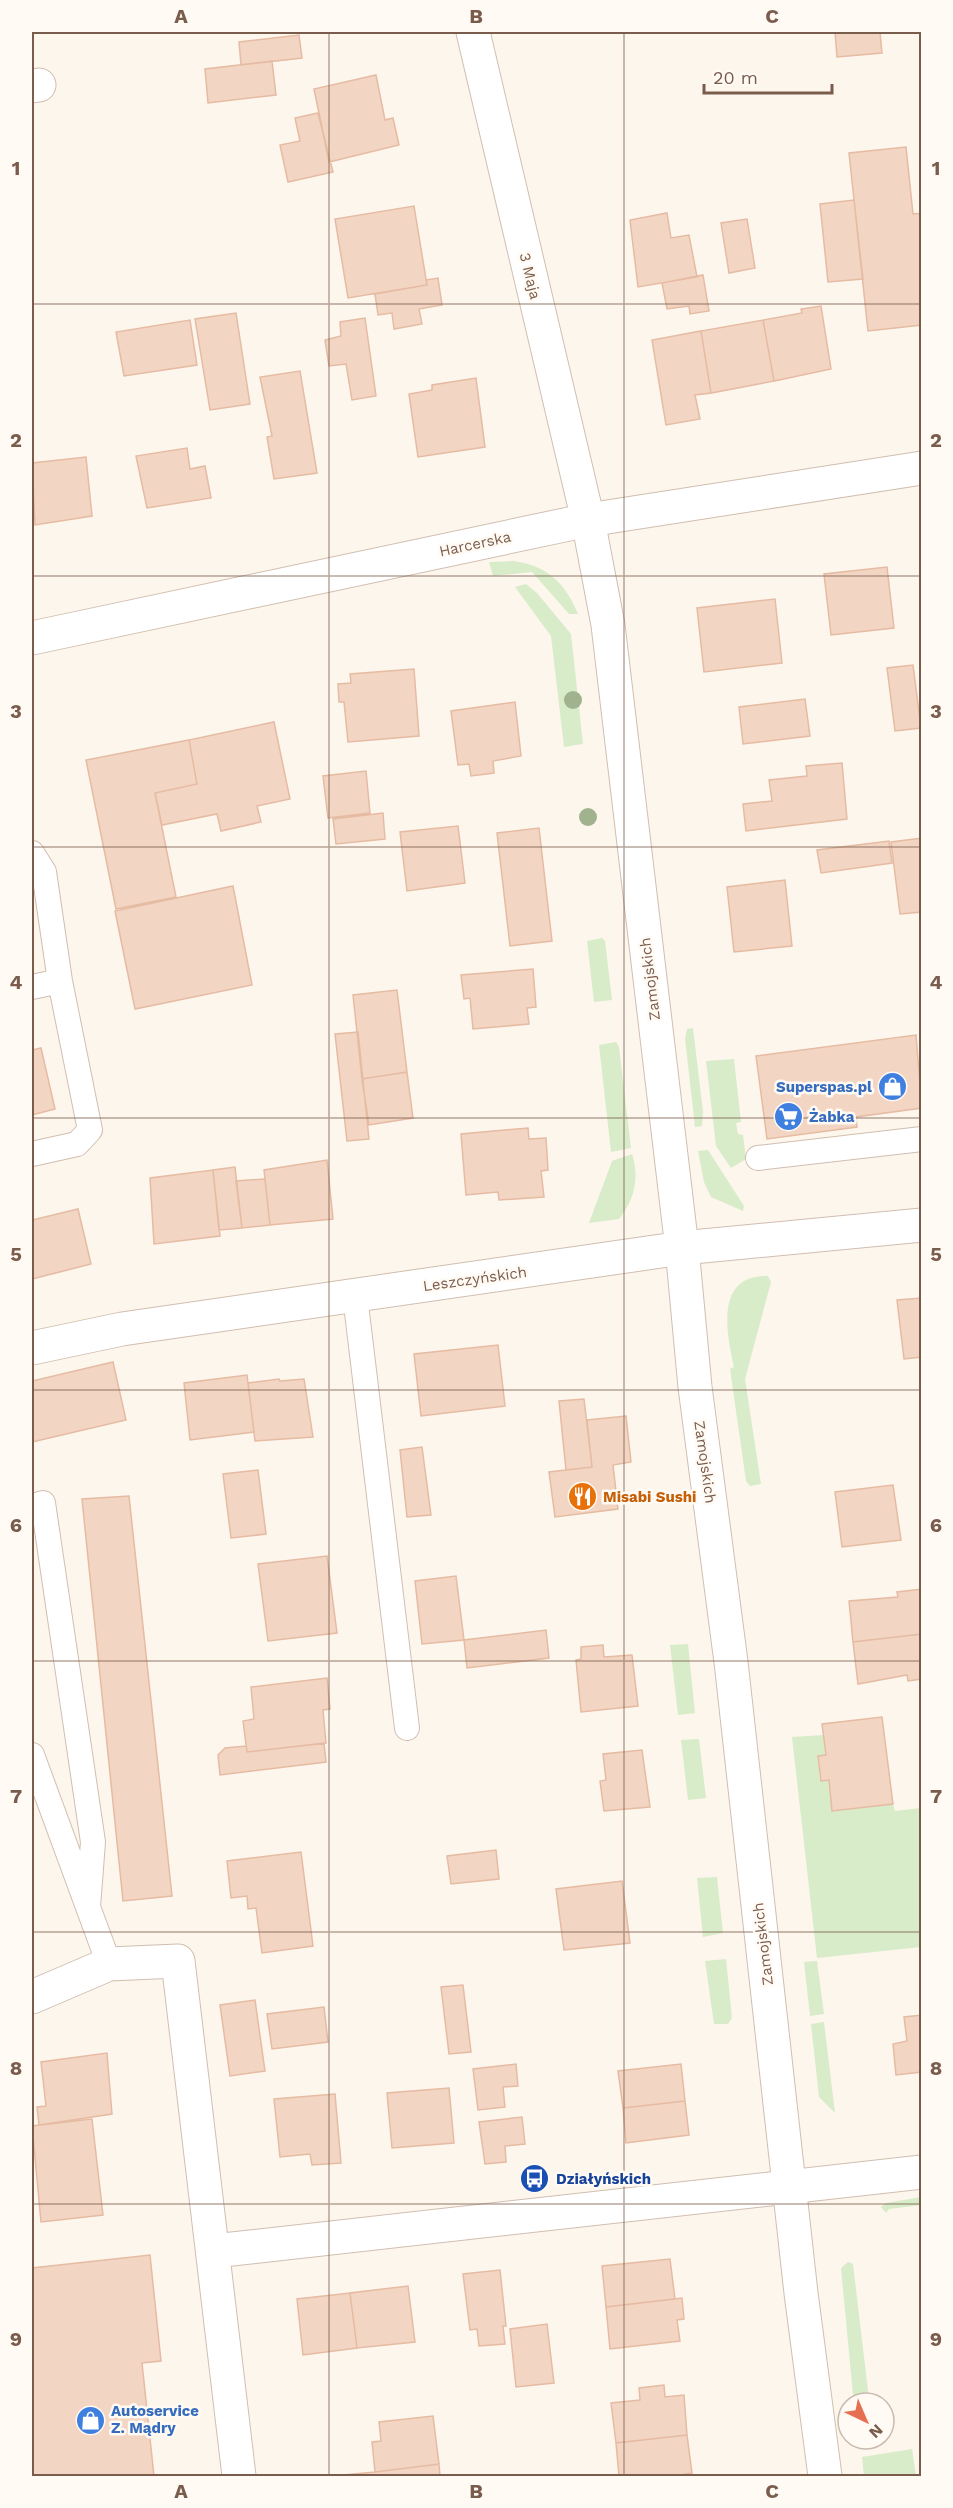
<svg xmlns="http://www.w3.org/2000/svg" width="953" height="2508" viewBox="0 0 953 2508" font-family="'Work Sans',sans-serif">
<rect width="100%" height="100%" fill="#fdf6ec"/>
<path fill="#d8ecc9" d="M513,561C547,565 566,584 578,614H569L532,572L493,576L489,562Z
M526,584L537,593L571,634L583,744L564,747L551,636L515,587Z
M602,938L605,941L612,1000L594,1002L587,941Z
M693,1028L703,1112L702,1126L695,1127L685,1038L687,1029Z
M616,1042L619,1047L631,1148L611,1152L599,1045Z
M734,1059L741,1122L736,1123L738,1134L743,1135L746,1159L731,1168L716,1146L706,1061Z
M708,1150L744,1206L743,1211L711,1197L704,1182L698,1151Z
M632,1154C640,1178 634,1201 619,1219L589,1223L612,1161Z
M768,1276L771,1282L745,1379L761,1484L750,1486L746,1481L730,1369L734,1367C726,1331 715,1275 768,1276Z
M688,1644L695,1713L678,1715L670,1645Z
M823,1735L826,1755L818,1757L820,1780H829L832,1811L893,1804L895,1811L921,1808V1947L817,1958L792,1737Z
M699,1739L706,1798L688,1800L681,1740Z
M717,1877L723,1933L703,1937L697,1878Z
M726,1959L732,2018L728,2024H714L705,1961Z
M817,1961L824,2014L810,2016L804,1962Z
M824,2022L835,2113L819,2097L811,2024Z
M921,2197V2205L889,2209L886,2213L881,2207L886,2203Z
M848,2262L853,2264L869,2399H858L853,2395L841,2268Z
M912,2449L916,2476H864L862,2457Z"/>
<path fill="#f3d5c3" stroke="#e6bba3" stroke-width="1.5" d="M835,32H880L882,53L837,57Z
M299,35L302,58L241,65L239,42Z
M272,61L276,95L208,103L205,69Z
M376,75L385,120L393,118L399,145L329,162L314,89Z
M318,113L333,172L288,182L280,145L300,141L295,118Z
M906,147L913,214L922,213V325L868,331L849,153Z
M854,200L863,279L828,282L820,204Z
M414,206L427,285L348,298L335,219Z
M667,213L671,238L689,235L697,277L638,287L630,220Z
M747,219L755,268L729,273L721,223Z
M703,275L709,311L690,314L689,306L667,309L662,283Z
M438,278L442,305L419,309L422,324L394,329L392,313L378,315L375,294L427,285L426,280Z
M821,306L831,369L774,381L763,320L802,313L801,309Z
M236,313L250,404L210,410L195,319Z
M365,318L376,396L352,400L346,364L329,366L325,340L341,336L340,322Z
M190,320L197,365L124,376L116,332Z
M763,320L774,381L711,393L701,331Z
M701,331L711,393L695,395L700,419L666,425L652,340Z
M300,371L317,473L274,479L267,437L272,436L260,377Z
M476,378L485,447L418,457L409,394L432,390V385Z
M187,448L190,469L205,466L211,498L147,508L136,456Z
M86,457L92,516L35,525L32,463Z
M887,567L894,628L831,635L824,574Z
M775,599L782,663L704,672L697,608Z
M913,665L921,728L895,731L887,668Z
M414,669L419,736L348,742L344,702H339L338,684L351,683L350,674Z
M805,699L810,736L743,744L739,707Z
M515,702L521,756L493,761L494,773L471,776L469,764L458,765L451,711Z
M274,722L290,799L257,806L261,822L221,831L217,814L162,825L155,793L197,784L189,740Z
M189,740L197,784L155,793L176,897L116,909L86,760Z
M842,763L847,819L746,831L743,804L772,801L769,780L807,776L806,766Z
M366,771L370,813L328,818L323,776Z
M383,813L385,839L336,844L333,819Z
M458,826L465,883L407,891L400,832Z
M539,828L552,941L510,946L497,833Z
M922,838V912L900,914L891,842Z
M889,841L892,863L821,873L817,850Z
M785,880L792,946L734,952L727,887Z
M233,886L252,985L135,1009L115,911Z
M533,969L536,1007L527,1008L529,1024L473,1029L470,998L464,999L461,975Z
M397,990L407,1072L362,1079L353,995Z
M358,1032L369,1139L347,1141L335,1034Z
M916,1035L922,1108L856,1117L857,1127L767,1139L756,1056Z
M41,1048L55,1109L32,1115V1050Z
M407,1072L413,1118L369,1125L362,1079Z
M528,1128L529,1139L546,1138L548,1170L541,1171L544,1197L499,1200L498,1192L466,1195L461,1134Z
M327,1160L333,1219L270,1225L264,1170Z
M235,1167L242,1228L219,1230L213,1170Z
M213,1170L220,1236L154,1244L150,1178Z
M265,1179L270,1225L242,1228L236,1181Z
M78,1209L91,1264L32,1279V1220Z
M922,1298V1357L904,1359L897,1300Z
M498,1345L505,1406L421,1416L414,1354Z
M113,1362L126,1420L32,1442V1381Z
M247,1375L254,1432L190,1440L184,1383Z
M279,1379L280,1381L304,1379L313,1437L255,1441L248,1383Z
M584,1399L592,1467L566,1470L559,1401Z
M626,1416L631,1462L613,1465L618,1509L555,1517L549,1472L592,1467L587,1420Z
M422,1447L431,1515L407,1517L400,1450Z
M258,1470L266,1534L231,1538L223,1474Z
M893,1485L901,1540L842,1547L835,1492Z
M129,1496L172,1896L123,1901L82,1499Z
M327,1556L337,1633L268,1641L258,1564Z
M456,1576L464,1640L422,1644L415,1581Z
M922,1589V1634L853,1642L849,1601L898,1597L897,1592Z
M546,1630L549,1658L467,1668L464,1640Z
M922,1634V1679L908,1681L907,1675L858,1684L853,1642Z
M603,1645L604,1657L632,1655L638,1706L581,1712L576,1660L581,1659V1647Z
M327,1678L330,1709L323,1710L326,1743L247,1752L243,1721L254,1719L251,1687Z
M882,1717L893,1804L832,1811L829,1780L821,1781L818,1756L826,1755L822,1724Z
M324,1743L326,1762L220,1775L218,1755L225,1748L246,1746L247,1752Z
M642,1750L650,1807L604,1811L600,1781L606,1780L603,1754Z
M496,1850L499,1879L451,1884L447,1856Z
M301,1852L313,1946L262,1953L256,1908L248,1909L247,1896L231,1898L227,1861Z
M622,1881L630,1943L564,1950L556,1889Z
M463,1985L471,2052L449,2054L441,1987Z
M255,2000L265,2071L230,2076L220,2005Z
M324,2007L328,2042L272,2049L267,2014Z
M922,2015V2072L896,2075L893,2044L907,2041L904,2017Z
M107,2053L112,2114L39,2125L37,2107L46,2106L41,2062Z
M516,2064L518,2086L503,2087L505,2107L478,2110L473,2069Z
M681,2064L685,2101L623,2108L618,2071Z
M449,2088L454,2143L392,2148L387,2093Z
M335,2094L341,2163L312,2165L310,2154L280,2157L274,2099Z
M685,2101L689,2135L626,2143L623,2108Z
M522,2117L525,2144L505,2146L506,2162L485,2164L479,2122Z
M92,2119L103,2215L41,2222L32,2126Z
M150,2255L161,2361L142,2363L154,2476H32V2268Z
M670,2259L675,2299L606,2307L602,2266Z
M500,2270L506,2326H503L505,2344L479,2346L477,2329L470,2330L463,2274Z
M408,2286L415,2342L357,2348L350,2293Z
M350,2293L357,2348L303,2355L297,2299Z
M682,2298L684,2319L677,2320L680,2341L610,2349L606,2307Z
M547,2324L554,2383L516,2387L510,2329Z
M664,2385L665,2397L684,2395L687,2435L616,2443L611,2403L640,2400L639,2388Z
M433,2416L439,2464L375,2472L372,2442L381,2441L379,2422Z
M687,2435L692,2473L673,2476H619L616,2443Z
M439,2464L440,2476L343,2475L375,2472Z"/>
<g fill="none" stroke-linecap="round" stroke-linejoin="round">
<defs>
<path id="service" d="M32,853L44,872L60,981L90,1130L77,1144L32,1154
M32,987L60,981
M758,1158L922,1139
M355,1296L407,1728
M32,1506L43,1503L93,1842L88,1907
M32,1755L109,1964"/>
<path id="minor" d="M32,86L39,85
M588,520L922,468
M32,1348L122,1329L682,1248L922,1225
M32,1997L109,1964L178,1961L239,2476
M214,2251L922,2172"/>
<path id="tertiary" d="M473,32L588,520L608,625L682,1248L695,1387L731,1662L801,2293L825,2476
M32,638L588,520"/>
</defs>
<use href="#service" stroke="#d1beb0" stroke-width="26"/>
<use href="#minor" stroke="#d1beb0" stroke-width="35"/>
<use href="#tertiary" stroke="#d1beb0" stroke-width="35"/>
<use href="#service" stroke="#fff" stroke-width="24"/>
<use href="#minor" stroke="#fff" stroke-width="33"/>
<use href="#tertiary" stroke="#fff" stroke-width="33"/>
</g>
<g fill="#a0b28e">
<circle cx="573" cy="700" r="9"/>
<circle cx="588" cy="817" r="9"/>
</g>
<path fill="none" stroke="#7a5c4d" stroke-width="1.5" stroke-opacity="0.55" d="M329,32V2476M624,32V2476M32,304H922M32,576H922M32,847H922M32,1118H922M32,1390H922M32,1661H922M32,1932H922M32,2204H922"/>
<defs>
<symbol id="shop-disc" viewBox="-11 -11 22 22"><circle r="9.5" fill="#3f7fe0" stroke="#fffaf3"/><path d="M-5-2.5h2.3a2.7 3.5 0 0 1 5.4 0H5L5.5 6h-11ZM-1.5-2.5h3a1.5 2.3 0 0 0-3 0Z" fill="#fff"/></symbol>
<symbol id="supermarket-disc" viewBox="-11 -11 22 22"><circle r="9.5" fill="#3f7fe0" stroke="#fffaf3"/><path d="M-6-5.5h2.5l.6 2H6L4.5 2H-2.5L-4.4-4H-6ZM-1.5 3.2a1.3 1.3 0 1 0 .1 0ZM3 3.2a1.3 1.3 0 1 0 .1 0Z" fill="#fff"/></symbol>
<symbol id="restaurant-disc" viewBox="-11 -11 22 22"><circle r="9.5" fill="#e8710a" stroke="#fffaf3"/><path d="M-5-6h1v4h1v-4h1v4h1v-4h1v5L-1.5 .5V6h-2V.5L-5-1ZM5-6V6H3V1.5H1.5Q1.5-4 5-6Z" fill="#fff"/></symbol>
<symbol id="bus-disc" viewBox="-11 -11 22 22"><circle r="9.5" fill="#1a4fb4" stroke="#fffaf3"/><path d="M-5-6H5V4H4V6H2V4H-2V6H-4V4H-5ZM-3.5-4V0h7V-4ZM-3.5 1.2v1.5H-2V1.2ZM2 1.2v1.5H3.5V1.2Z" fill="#fff"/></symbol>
</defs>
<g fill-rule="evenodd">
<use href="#shop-disc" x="876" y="1070" width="33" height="33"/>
<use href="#supermarket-disc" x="772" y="1100" width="33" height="33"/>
<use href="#restaurant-disc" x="566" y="1480" width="33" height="33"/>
<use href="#bus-disc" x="518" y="2162" width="33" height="33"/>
<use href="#shop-disc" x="74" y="2404" width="33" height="33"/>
</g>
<g text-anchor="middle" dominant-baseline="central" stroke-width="5" stroke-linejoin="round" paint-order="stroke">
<g font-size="15" fill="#7a5c4d" stroke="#fffaf3">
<text transform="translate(530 276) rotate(76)">3 Maja</text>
<text transform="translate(475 544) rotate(-12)">Harcerska</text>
<text transform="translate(650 979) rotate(-97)">Zamojskich</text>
<text transform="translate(475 1279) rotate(-8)">Leszczyńskich</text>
<text transform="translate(705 1462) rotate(82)">Zamojskich</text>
<text transform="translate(763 1944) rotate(-97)">Zamojskich</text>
</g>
<g font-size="15" font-weight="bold" fill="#366cbe" stroke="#fffaf3" text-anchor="start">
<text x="872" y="1087" text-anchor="end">Superspas.pl</text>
<text x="809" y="1117">Żabka</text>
<text x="111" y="2411">Autoservice<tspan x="111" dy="17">Z. Mądry</tspan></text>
</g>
<g font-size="15" font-weight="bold" fill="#c56008" stroke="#fffaf3" text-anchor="start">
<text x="603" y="1497">Misabi Sushi</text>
</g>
<g font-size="15" font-weight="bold" fill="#164399" stroke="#fffaf3" text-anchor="start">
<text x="556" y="2179">Działyńskich</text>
</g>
</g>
<rect width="953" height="2508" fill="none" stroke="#fffaf3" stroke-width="66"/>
<g transform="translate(866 2421) rotate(136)"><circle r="28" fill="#fffaf3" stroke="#cabbb1" stroke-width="1.5"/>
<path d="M0-4.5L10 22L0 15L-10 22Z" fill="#e76f51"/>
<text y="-9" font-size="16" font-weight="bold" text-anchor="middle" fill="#7a5c4d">N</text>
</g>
<path d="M704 84v9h128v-9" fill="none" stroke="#7a5c4d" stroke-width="3"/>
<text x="713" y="84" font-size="18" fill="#7a5c4d" stroke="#fffaf3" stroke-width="4.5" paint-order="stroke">20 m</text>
<rect x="33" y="33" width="887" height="2442" fill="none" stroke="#7a5c4d" stroke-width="2"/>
<g font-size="20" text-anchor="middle" font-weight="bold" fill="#7a5c4d">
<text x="181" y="23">A</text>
<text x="476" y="23">B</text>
<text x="772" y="23">C</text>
<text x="16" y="175">1</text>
<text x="936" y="175">1</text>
<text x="16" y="447">2</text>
<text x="936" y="447">2</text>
<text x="16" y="718">3</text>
<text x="936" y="718">3</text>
<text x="16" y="989">4</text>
<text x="936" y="989">4</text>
<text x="16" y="1261">5</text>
<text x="936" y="1261">5</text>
<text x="16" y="1532">6</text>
<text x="936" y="1532">6</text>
<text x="16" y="1803">7</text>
<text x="936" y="1803">7</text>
<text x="16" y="2075">8</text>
<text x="936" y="2075">8</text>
<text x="16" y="2346">9</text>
<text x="936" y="2346">9</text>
<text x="181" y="2498">A</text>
<text x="476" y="2498">B</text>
<text x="772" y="2498">C</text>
</g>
</svg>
